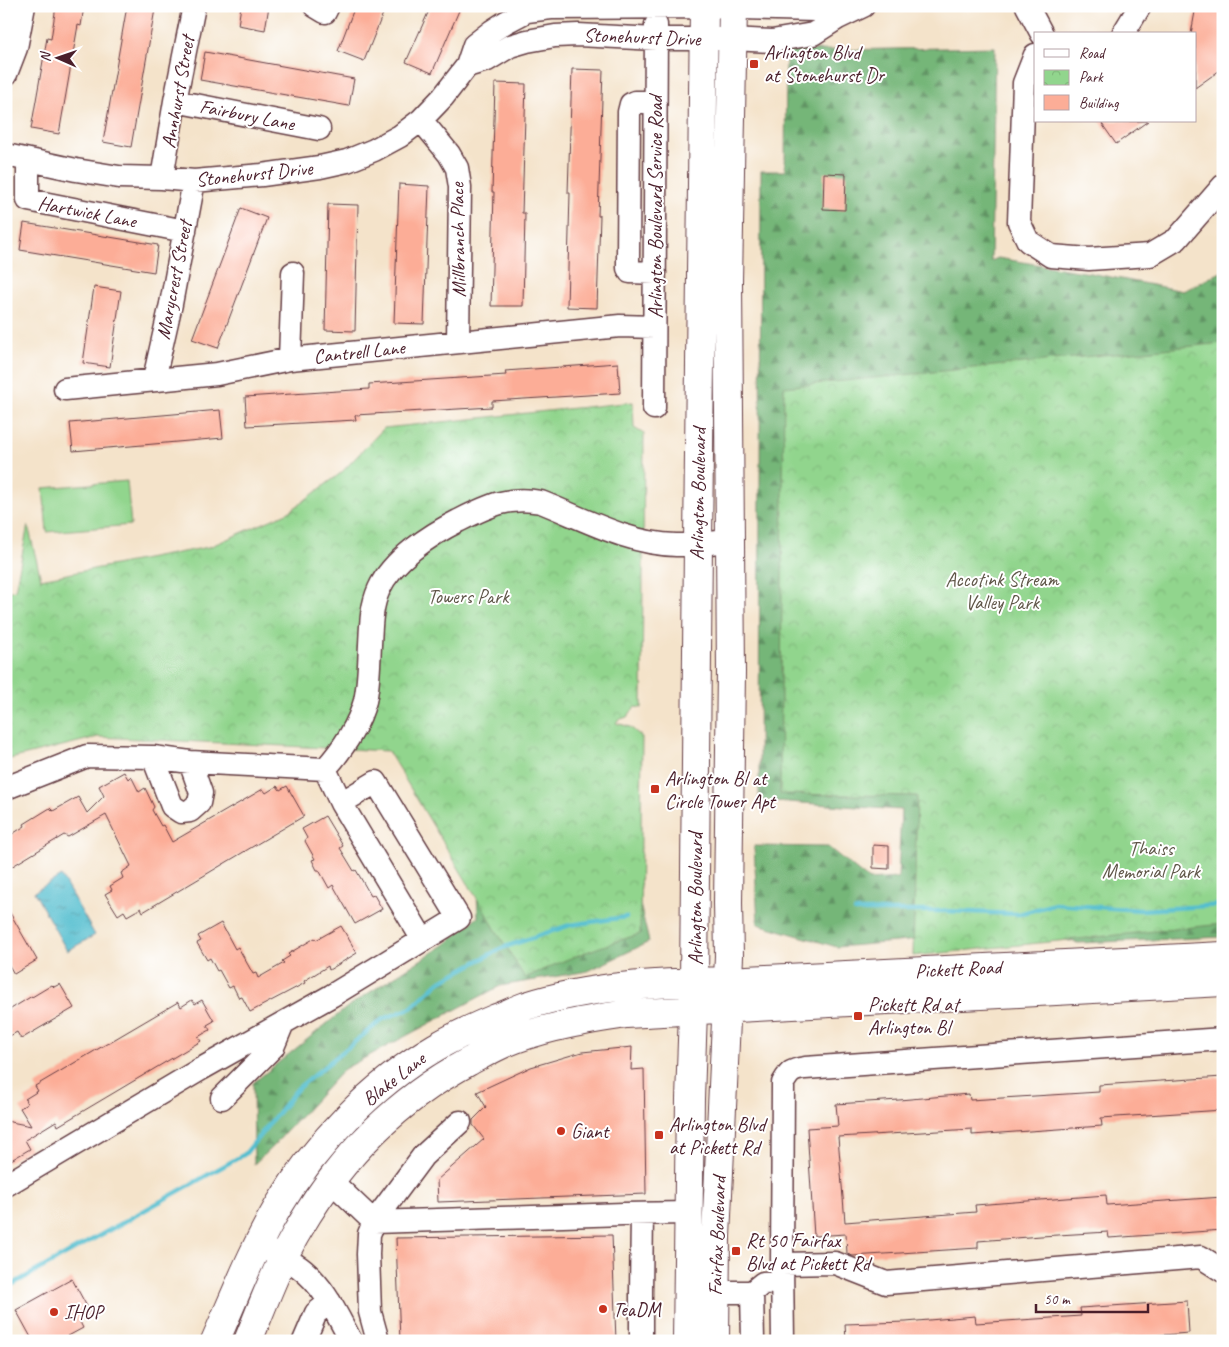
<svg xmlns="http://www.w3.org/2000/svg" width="1229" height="1347" viewBox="0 0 1229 1347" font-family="Caveat,sans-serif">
<defs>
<pattern id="forest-firs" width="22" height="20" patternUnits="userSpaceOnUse" patternTransform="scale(1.25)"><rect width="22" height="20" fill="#74b678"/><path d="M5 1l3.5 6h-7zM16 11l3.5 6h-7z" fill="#619363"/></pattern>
<pattern id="park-crowns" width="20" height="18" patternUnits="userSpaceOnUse" patternTransform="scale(1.25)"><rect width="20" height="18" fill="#91d58d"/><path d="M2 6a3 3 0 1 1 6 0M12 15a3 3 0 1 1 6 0" fill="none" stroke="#7fb67a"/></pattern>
<pattern id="water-ripples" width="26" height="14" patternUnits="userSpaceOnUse" patternTransform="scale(1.25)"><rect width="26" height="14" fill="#53becf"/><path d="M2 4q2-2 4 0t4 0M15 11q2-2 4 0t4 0" fill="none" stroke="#479aa8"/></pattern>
</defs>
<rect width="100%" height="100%" fill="#fff"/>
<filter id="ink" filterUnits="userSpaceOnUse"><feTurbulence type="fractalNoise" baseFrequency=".02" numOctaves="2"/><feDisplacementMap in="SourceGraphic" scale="10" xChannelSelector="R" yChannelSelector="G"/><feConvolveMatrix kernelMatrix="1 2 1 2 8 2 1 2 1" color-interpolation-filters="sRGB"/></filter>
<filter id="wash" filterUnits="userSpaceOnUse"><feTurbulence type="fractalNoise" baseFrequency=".0096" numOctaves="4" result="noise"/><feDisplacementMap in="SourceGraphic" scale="20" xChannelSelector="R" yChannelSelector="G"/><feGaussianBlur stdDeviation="1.12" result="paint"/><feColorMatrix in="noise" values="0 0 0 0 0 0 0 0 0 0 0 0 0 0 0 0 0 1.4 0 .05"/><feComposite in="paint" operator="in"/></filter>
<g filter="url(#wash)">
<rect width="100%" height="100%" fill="#f4e3ca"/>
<path fill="#91d58d" stroke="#6e7a5c" d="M127,481L131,525L47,532L43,488Z"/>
<path fill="url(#forest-firs)" stroke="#5f6a52" d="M995,47L991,261L998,258L1090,273L1183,291L1223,271V937L1078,943L1054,937H955L837,947L758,924L754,846L828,847L869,880L898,878L901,810L759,800L761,171H785L786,51Z
M624,725L638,788L639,900L649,942L588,971L500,986L344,1069L274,1145L254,1164L253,1083L350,1005L444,945L478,917L475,846L563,739Z"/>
<path fill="url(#park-crowns)" stroke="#6e7a5c" d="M1223,343V698L1221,701L1223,703V924L913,956L917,796L780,794L784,387Z
M633,402L634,428L644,434L642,708L635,707L627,717L618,720L616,723L630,727L642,737L640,934C600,946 563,960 525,978L388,751L98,737L6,760V592L15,590L28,525L41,579L209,547L289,512L341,473L384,428Z"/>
<path fill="url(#water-ripples)" stroke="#4e6e7d" d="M61,876L95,935L67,951L34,892Z"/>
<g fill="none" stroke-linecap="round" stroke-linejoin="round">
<path stroke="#53becf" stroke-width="4.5" d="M855,911H945L1019,914L1055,904L1141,910L1223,905
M6,1288L245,1154L298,1088L383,1019L411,1008L439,982L502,948L570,925L626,917"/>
</g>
<g id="blocks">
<path fill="#fcad97" d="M56,6H84L81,26L78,25L59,134L31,129L47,38L51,39Z
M127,6H138L155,9L131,147L103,142Z
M241,6H269L265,30L238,25Z
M355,6H386L364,61L338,51Z
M431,6H461L432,73L406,62Z
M1196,6H1223V68L1195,88V34H1191Z
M205,52L354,79L349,106L200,80Z
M572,69L603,70L598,216H600L597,308L567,307L570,193H568Z
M495,83L526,84L522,213H525L523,306H491L494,192H492Z
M1100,121H1148L1116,144Z
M824,173L846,174L845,210L823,209Z
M399,184L429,186L424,324L394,323Z
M328,204L358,205L355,331L325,330Z
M241,208L267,218L218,348L192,339Z
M24,223L158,245L154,272L20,250Z
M94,287L121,291L110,367L83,363Z
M618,363L620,393L492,401V407L355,415L356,420L247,426L245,397L369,389V384L506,375L505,371Z
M220,410L223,438L73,451L70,423Z
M124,772L128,779L131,776L139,792L145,788L154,807L152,810L161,826L163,825L172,842L263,789L266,793L277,786L280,790L287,786L304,816L143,912L141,908L127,916L124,911L118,915L105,894L112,890L110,886L123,878L121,873L131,866L106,815L68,837L64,835L6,870V838L25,826L24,824L50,808L53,811L78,797L87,813L104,796L99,786Z
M325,816L343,846L340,848L354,871L356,870L371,896L374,895L382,909L355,924L333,885L329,888L319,870H317L312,860L315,859L305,841L307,838L302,829Z
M873,845L889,846V869L873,868Z
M6,906L37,960L14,974L6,960Z
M221,923L235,949L238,947L253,974L256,973L258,978L284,963L282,961L290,956L288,954L315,938L316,940L341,926L357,953L329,970L328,966L304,981L305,983L250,1012L242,997L239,998L233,986L229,988L219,970L217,971L210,958L207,960L197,943L201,941L198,936Z
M60,984L74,1008L21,1039L17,1032L6,1038V1012L32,996V997L52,985L54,987Z
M192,1000L195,1004L202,1000L214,1021L207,1025L210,1030L198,1037L201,1041L58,1126L56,1121L25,1140L30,1149L6,1163V1121L31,1126L20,1108L27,1104L25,1099L38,1091L35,1086L178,1002L181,1007Z
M632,1047L631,1070L644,1069L646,1194L438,1202L437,1180L484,1139L473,1125V1120L486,1107L477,1092L531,1067L582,1052Z
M1223,1077V1110L1101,1118L1102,1126L972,1135V1129L838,1137L845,1222L976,1212L975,1205L1106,1195L1107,1205L1223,1197V1230L1109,1238L1108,1232L1041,1236L978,1241V1248L853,1256L847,1254L846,1234L814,1236L807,1128L838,1126L836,1104L899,1100L969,1094L970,1100L1099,1092V1085Z
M612,1235L616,1341H400L396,1238Z
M72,1279L91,1314L79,1320L83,1328L59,1341H33L16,1310Z
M1187,1301L1189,1333L1083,1341H846L845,1324L906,1322L975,1316L976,1323L1081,1316L1080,1308Z"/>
</g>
</g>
<g filter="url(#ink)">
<use href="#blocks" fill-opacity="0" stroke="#643c43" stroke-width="1"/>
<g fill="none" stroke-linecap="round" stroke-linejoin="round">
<defs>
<path id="minor" d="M315,6L325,12L328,6
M1027,6L1042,34
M1123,34L1140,6
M1035,55L1024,83L1019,222L1028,241L1051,256L1089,259L1150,255L1177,239L1223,186
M467,66L487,60L510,46L527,41L555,36L578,35L656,39H732L772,41L813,34L838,18L863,6
M6,74L16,48L24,6
M175,101L319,129
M421,120L449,154L457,168L460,187L458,342
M6,155L76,170L119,177L162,178L194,181L262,175L320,167L347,161L374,150L400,136L421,120L443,97L467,66L474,45L492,31L506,22L527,11L551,8L704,7L815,10L838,18
M28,160V200L185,231
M162,178L175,101L194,6
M655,273L630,272L628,268V259L629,112L631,104L635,102H655
M290,359L293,273
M154,379L171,304L194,181
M65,389L217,374L290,359L620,326L654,327
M654,408L656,25
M153,757L172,806L181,812L190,811L199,803L201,793L190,762
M325,769C342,750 358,727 365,701C369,683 369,663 370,645C371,625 371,607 379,589C392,560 430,535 458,521C488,506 507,496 541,502C584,519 629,544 676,545C694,546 712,542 730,541
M6,788L87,756L153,757L190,762L325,769L341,803L423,940
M222,1098L273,1047L283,1023
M330,1180L374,1222L624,1214L689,1213
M6,1185L201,1069L331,996L459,918L376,782L341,803
M268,1250C278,1256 290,1260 299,1267C324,1285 337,1315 351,1341
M782,1264L835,1263L886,1283L1201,1257L1223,1271
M698,1292H752L763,1283L782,1282
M752,1292L753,1341
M304,1341L316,1313L330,1302
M378,1341L370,1312L368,1254L369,1234L374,1222L423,1156L460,1122
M641,1341V1292L642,1214
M783,1341L782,1264L783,1083C790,1071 792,1070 805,1068L1223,1039"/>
<path id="major" d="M215,1341C235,1296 253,1249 278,1207C316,1143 372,1085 436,1047C455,1036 475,1027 494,1019C505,1015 515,1010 526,1006C591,985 660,983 728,981L1223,956
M248,1341C264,1302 278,1263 300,1227C341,1157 396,1101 468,1062C483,1054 498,1045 515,1039C551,1026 588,1020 626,1014L1223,982
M687,1341L690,1099L694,982L698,543L704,6
M715,1341L716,1237L729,956L728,903L731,672L728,282L733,6"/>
</defs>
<use href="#minor" stroke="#643c43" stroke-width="25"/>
<use href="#major" stroke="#643c43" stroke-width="30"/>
<use href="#minor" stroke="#fff" stroke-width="22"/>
<use href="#major" stroke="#fff" stroke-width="28"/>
</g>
</g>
<g fill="#c8321e" stroke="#fff" stroke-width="2">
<rect x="749" y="59" width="10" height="10" rx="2.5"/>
<rect x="650" y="784" width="10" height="10" rx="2.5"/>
<rect x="853" y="1011" width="10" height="10" rx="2.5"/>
<circle cx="561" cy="1131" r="5"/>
<rect x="654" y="1130" width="10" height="10" rx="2.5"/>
<rect x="731" y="1246" width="10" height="10" rx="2.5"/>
<circle cx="603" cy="1309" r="5"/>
<circle cx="54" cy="1312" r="5"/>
</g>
<g text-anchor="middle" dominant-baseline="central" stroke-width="4" stroke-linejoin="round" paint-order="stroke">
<g font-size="20" fill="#4a1f2b" stroke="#fff">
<text transform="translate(642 37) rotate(2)">Stonehurst Drive</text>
<text transform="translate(178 92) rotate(-80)">Annhurst Street</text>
<text transform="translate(247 115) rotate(11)">Fairbury Lane</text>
<text transform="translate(254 174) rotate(-6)">Stonehurst Drive</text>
<text transform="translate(655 207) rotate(-90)">Arlington Boulevard Service Road</text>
<text transform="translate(87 212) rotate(11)">Hartwick Lane</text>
<text transform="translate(458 240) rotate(-91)">Millbranch Place</text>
<text transform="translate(174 280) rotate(-79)">Marycrest Street</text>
<text transform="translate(359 352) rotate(-6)">Cantrell Lane</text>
<text transform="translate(698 494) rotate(-89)">Arlington Boulevard</text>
<text transform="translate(695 899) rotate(-90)">Arlington Boulevard</text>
<text transform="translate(958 969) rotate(-3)">Pickett Road</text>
<text transform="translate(394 1079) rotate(-38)">Blake Lane</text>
<text transform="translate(717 1236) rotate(-88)">Fairfax Boulevard</text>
</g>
<g font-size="20" fill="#4a1f2b" stroke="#fff" text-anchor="start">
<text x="764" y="52">Arlington Blvd<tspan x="764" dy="23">at Stonehurst Dr</tspan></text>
<text x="665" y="778">Arlington Bl at<tspan x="665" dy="23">Circle Tower Apt</tspan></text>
<text x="868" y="1004">Pickett Rd at<tspan x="868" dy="23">Arlington Bl</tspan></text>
<text x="669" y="1124">Arlington Blvd<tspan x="669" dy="23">at Pickett Rd</tspan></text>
<text x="571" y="1131">Giant</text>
<text x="746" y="1240">Rt 50 Fairfax<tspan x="746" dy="23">Blvd at Pickett Rd</tspan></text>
<text x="613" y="1309">TeaDM</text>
<text x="64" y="1312">IHOP</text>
</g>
<g font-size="20" fill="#5f5648" stroke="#fff">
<text x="1002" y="579">Accotink Stream<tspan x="1002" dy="23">Valley Park</tspan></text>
<text x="468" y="596">Towers Park</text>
<text x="1151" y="848">Thaiss<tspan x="1151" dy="23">Memorial Park</tspan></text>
</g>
</g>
<rect width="1229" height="1347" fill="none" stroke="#fff" stroke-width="25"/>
<rect x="1034" y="32" width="162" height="90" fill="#ffffff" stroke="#b7a5aa"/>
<rect x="1044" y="49" width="25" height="8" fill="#ffffff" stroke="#b7a5aa"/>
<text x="1079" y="58" font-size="15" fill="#4a1f2b">Road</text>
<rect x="1044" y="70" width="25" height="15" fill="url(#park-crowns)" stroke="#b7a5aa"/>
<text x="1079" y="82" font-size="15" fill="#4a1f2b">Park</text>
<rect x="1044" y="95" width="25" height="15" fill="#fcad97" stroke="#b7a5aa"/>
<text x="1079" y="108" font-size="15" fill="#4a1f2b">Building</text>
<g transform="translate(58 58) rotate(272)" stroke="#ffffff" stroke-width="4" paint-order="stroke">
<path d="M0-4L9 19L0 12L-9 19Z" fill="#4a1f2b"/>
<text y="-8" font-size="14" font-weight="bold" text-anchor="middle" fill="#4a1f2b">N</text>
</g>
<path d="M1036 1304v8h112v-8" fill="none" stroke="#4a1f2b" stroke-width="2.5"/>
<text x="1044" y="1304" font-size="15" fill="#4a1f2b" stroke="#ffffff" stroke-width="4" paint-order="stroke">50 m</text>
</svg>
